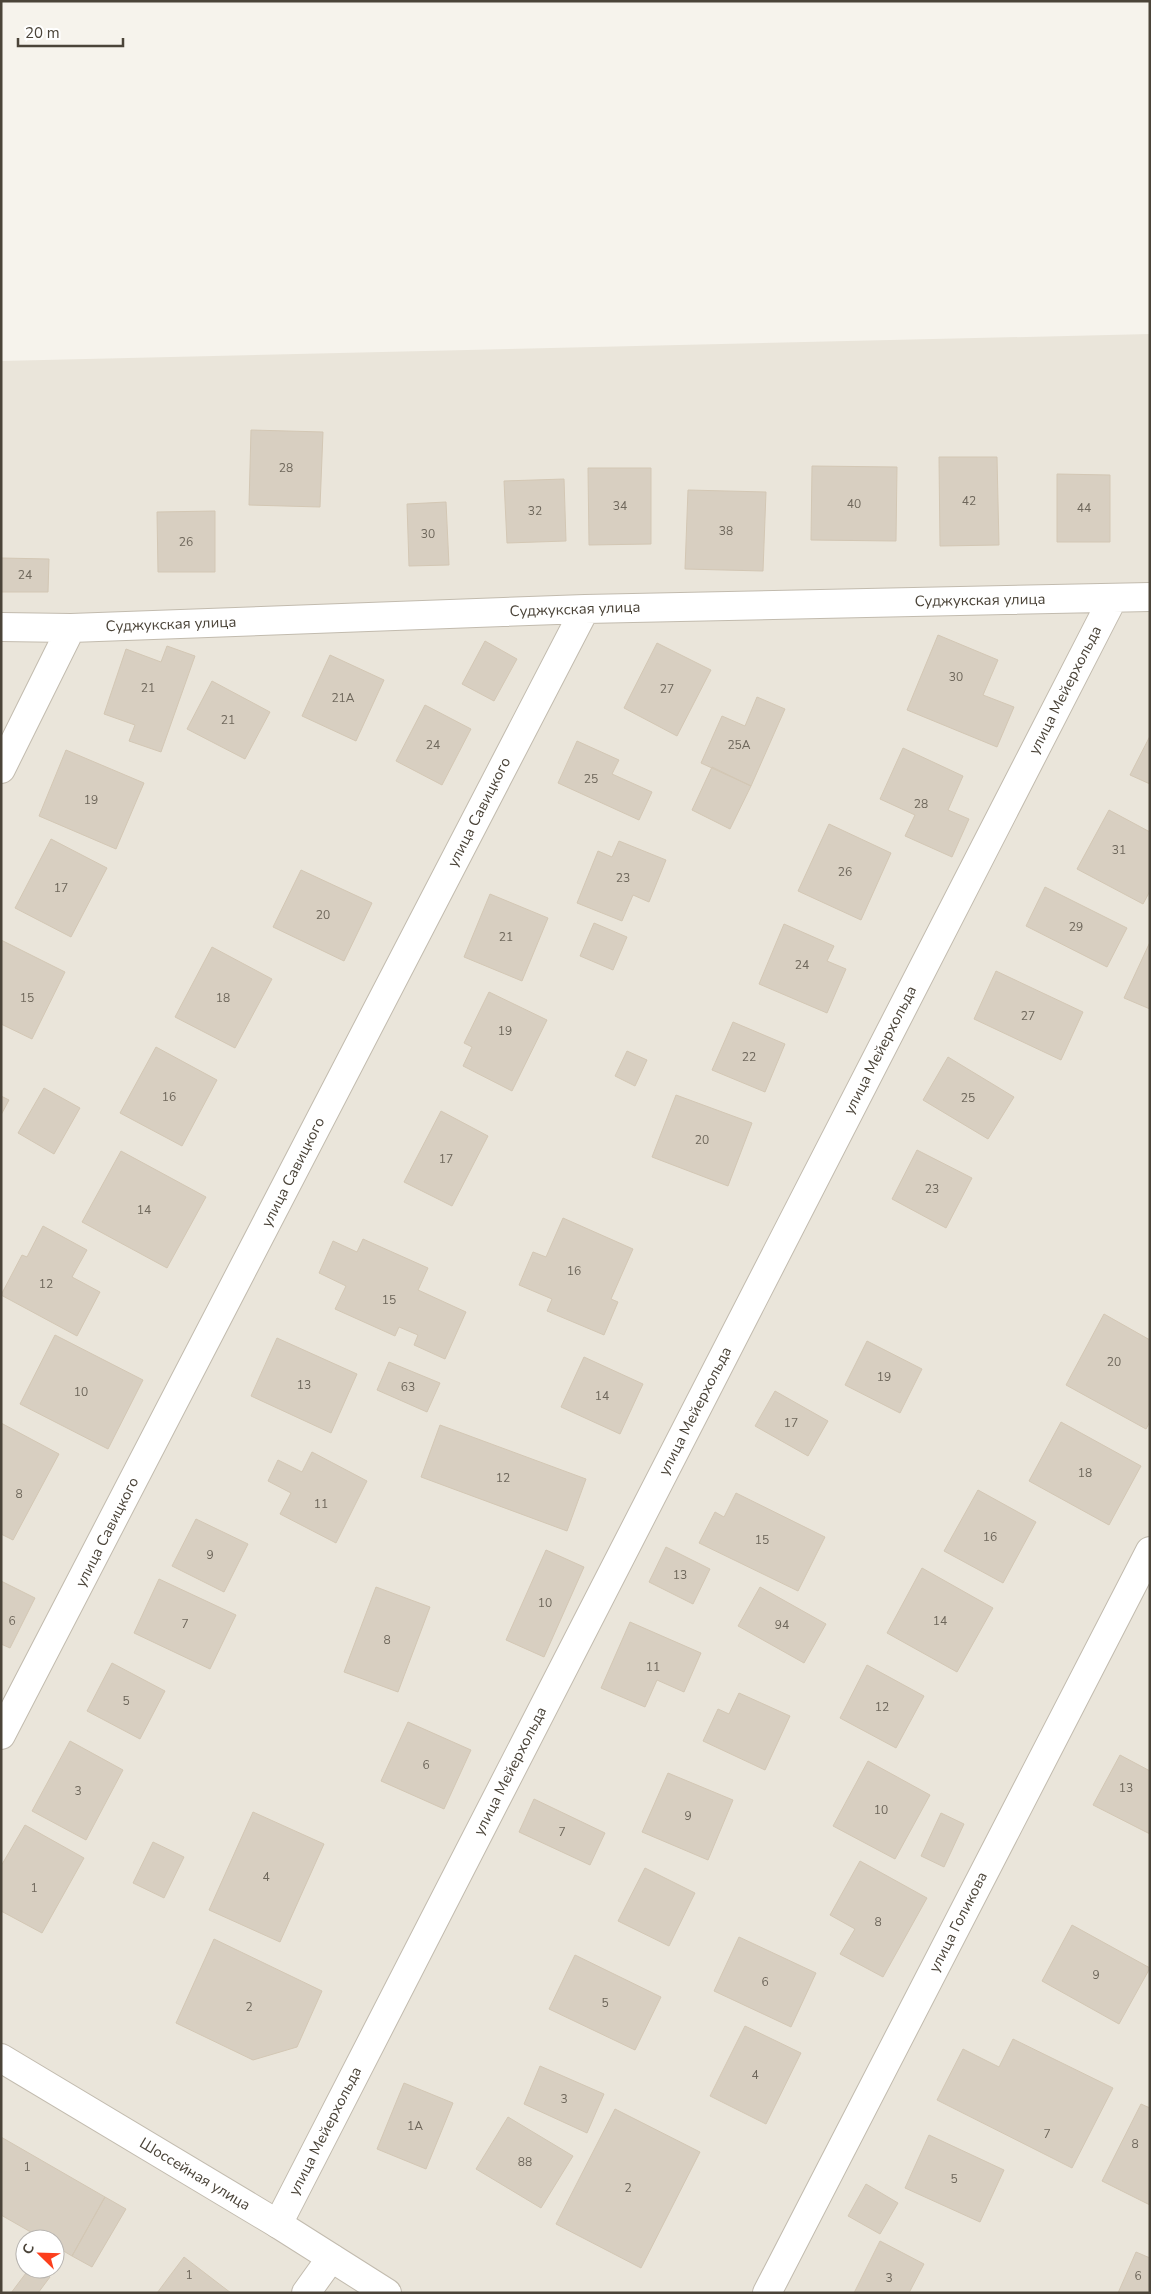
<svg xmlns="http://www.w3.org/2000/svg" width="1151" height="2294" viewBox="0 0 1151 2294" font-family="'Nunito Sans',sans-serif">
<rect width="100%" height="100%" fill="#f6f3ec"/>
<path fill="#eae5da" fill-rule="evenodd" d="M1150,334V2293H1V361ZM25,2239H55V2269H25Z"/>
<path fill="#d8cfc1" stroke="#d3c7b4" d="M251,430L323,432L320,507L249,505Z
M939,457H997L999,545L940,546Z
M812,466L897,467L896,541L811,540Z
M588,468H651V544L589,545Z
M1057,474L1110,475V542H1057Z
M564,479L566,541L507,543L504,481Z
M688,490L766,492L763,571L685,569Z
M446,502L449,565L409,566L407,504Z
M215,511V572H158L157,512Z
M1,558L49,559L48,592H1Z
M938,635L998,660L983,695L1014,707L997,747L907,710Z
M485,641L517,659L494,701L462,684Z
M657,643L711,670L677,736L624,708Z
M167,646L195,656L161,752L129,741L135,725L104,714L126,649L161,662Z
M330,655L384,680L356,741L302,716Z
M212,681L270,712L245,759L187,729Z
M757,697L785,709L751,786L701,763L722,716L745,726Z
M425,705L471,729L442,785L396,761Z
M1150,736V784L1130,775Z
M577,741L619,760L612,774L652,792L639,820L558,783Z
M903,748L963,776L948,810L969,819L952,857L905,836L915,815L880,799Z
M66,750L144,783L116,849L39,816Z
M712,767L751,786L730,829L692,810Z
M1109,810L1150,832V891L1143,904L1077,869Z
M829,824L891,853L861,920L798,891Z
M51,839L107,868L71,937L15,908Z
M619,841L666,860L649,902L633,895L622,921L577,903L598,851L612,857Z
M301,870L372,903L344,961L273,927Z
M1045,887L1127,928L1107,967L1026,926Z
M490,894L548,918L522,981L464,957Z
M594,923L627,937L613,970L580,956Z
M784,924L834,946L827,961L846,969L827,1013L759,984Z
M1,940L65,972L32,1039L1,1024Z
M1150,942V1009L1124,998Z
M212,947L272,979L235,1048L175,1017Z
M996,971L1083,1012L1061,1060L974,1019Z
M489,992L547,1020L512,1091L463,1066L472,1047L464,1043Z
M733,1022L785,1044L765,1092L712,1070Z
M156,1047L217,1080L182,1146L120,1113Z
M627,1051L647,1060L635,1086L615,1076Z
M948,1057L1014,1097L988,1139L923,1100Z
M44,1088L80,1108L54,1154L18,1133Z
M676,1095L752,1123L728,1186L652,1157Z
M1,1096L9,1100L1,1115Z
M441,1111L488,1136L452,1206L404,1182Z
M917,1150L972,1178L946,1228L892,1199Z
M121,1151L206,1197L167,1268L82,1222Z
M563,1218L633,1249L611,1299L618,1302L604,1335L547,1311L552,1299L519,1285L533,1252L546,1257Z
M43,1226L87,1250L72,1277L100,1292L77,1336L1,1295L22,1255L27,1257Z
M363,1239L428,1268L418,1290L466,1312L445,1359L414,1345L418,1335L399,1327L395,1336L335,1309L346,1286L319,1273L333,1241L357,1252Z
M1104,1314L1150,1340V1422L1146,1429L1066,1385Z
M55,1335L143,1380L108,1449L20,1404Z
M277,1338L357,1374L331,1433L251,1396Z
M867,1341L922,1369L900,1413L845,1385Z
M584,1357L643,1384L620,1434L561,1407Z
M389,1362L440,1383L427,1412L377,1390Z
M775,1391L828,1421L808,1456L755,1426Z
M1061,1422L1141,1466L1109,1525L1029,1481Z
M1,1423L59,1454L13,1540L1,1534Z
M440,1425L586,1479L567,1531L421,1477Z
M312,1452L367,1481L336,1543L280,1514L291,1493L268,1481L278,1460L302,1472Z
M978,1490L1036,1522L1003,1583L944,1551Z
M736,1493L825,1537L798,1591L699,1543L715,1512L724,1517Z
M196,1519L248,1544L224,1592L172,1566Z
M666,1547L710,1569L693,1604L649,1582Z
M546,1550L584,1567L544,1657L506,1640Z
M922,1568L993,1608L957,1672L887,1633Z
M159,1579L236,1615L210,1669L134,1633Z
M1,1581L35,1598L10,1648L1,1644Z
M376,1587L430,1607L398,1692L344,1672Z
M760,1587L826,1624L804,1663L738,1626Z
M630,1622L701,1653L684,1692L657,1680L645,1707L601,1688Z
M112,1663L165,1691L140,1739L87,1711Z
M867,1665L924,1696L896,1748L840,1718Z
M739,1693L790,1716L765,1770L703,1741L718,1709L729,1714Z
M408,1722L471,1750L444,1809L381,1781Z
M70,1741L123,1770L86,1840L32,1811Z
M1120,1755L1150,1771V1834L1093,1805Z
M868,1761L930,1795L895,1859L833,1826Z
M668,1773L733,1800L708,1860L642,1832Z
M534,1799L605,1833L590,1865L519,1832Z
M253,1812L324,1844L280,1942L209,1910Z
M941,1813L964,1824L944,1867L921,1856Z
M25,1825L84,1858L42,1933L1,1911V1866Z
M153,1842L184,1857L164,1898L133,1883Z
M860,1861L927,1898L883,1977L840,1954L855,1929L830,1915Z
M645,1868L695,1893L669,1946L618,1921Z
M1072,1925L1150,1968L1119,2024L1042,1981Z
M739,1937L816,1973L791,2027L714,1991Z
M214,1939L322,1991L297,2047L253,2060L176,2023Z
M575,1955L661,1997L635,2050L549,2009Z
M745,2026L801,2053L766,2124L710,2096Z
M1013,2039L1113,2088L1072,2168L937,2100L963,2049L999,2067Z
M540,2066L604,2094L587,2133L524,2104Z
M404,2083L453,2103L426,2169L377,2149Z
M1141,2104L1150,2108V2205L1102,2181Z
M615,2109L700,2152L641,2268L556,2224Z
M508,2117L573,2156L541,2208L476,2169Z
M929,2135L1004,2170L980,2222L905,2188Z
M1,2137L105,2197L72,2256L55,2246V2239H43L1,2215Z
M866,2184L898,2203L880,2234L848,2216Z
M105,2197L126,2209L92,2267L72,2256Z
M880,2241L924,2264L909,2293H854Z
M1136,2252L1150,2258V2293H1118Z
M184,2257L231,2293H157Z
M29,2269H40L50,2277L38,2293H11Z"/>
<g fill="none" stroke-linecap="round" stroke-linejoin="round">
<defs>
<path id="minor" d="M1,627L71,628L585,609L1150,597
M1,769L71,628
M1,1735L585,609
M278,2224L1113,598
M306,2293L331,2258
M767,2293L1150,1551"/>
<path id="tertiary" d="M1,2058L278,2224L387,2293"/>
</defs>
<use href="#minor" stroke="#c2bbae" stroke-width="30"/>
<use href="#tertiary" stroke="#c2bbae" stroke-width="30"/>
<use href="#minor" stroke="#fff" stroke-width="28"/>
<use href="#tertiary" stroke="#fff" stroke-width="28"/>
</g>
<g text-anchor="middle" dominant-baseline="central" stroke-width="4" stroke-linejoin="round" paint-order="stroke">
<g font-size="12" fill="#6e675b">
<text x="286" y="468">28</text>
<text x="969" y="501">42</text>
<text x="854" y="504">40</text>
<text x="620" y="506">34</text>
<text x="1084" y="508">44</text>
<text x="535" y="511">32</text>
<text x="726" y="531">38</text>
<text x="428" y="534">30</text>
<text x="186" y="542">26</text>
<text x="25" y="575">24</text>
<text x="956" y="677">30</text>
<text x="148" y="688">21</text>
<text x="667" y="689">27</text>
<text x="343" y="698">21А</text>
<text x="228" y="720">21</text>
<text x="433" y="745">24</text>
<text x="739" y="745">25А</text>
<text x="591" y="779">25</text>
<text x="91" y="800">19</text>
<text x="921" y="804">28</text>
<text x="1119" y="850">31</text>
<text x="845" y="872">26</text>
<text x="623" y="878">23</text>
<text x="61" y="888">17</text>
<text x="323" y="915">20</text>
<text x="1076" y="927">29</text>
<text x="506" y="937">21</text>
<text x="802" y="965">24</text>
<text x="27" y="998">15</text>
<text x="223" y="998">18</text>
<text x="1028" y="1016">27</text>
<text x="505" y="1031">19</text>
<text x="749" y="1057">22</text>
<text x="169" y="1097">16</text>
<text x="968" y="1098">25</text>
<text x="702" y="1140">20</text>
<text x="446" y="1159">17</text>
<text x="932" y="1189">23</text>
<text x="144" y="1210">14</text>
<text x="574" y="1271">16</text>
<text x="46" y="1284">12</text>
<text x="389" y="1300">15</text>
<text x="1114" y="1362">20</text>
<text x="884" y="1377">19</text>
<text x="304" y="1385">13</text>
<text x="408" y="1387">63</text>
<text x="81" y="1392">10</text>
<text x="602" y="1396">14</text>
<text x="791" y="1423">17</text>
<text x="1085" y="1473">18</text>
<text x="503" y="1478">12</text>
<text x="19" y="1494">8</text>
<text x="321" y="1504">11</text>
<text x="990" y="1537">16</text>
<text x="762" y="1540">15</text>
<text x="210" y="1555">9</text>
<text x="680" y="1575">13</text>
<text x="545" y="1603">10</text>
<text x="12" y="1621">6</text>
<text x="940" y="1621">14</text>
<text x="185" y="1624">7</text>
<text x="782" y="1625">94</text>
<text x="387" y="1640">8</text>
<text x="653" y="1667">11</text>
<text x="126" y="1701">5</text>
<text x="882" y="1707">12</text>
<text x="426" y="1765">6</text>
<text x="1126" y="1788">13</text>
<text x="78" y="1791">3</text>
<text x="881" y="1810">10</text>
<text x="688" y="1816">9</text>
<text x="562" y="1832">7</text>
<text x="266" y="1877">4</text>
<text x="34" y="1888">1</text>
<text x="878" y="1922">8</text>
<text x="1096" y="1975">9</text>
<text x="765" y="1982">6</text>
<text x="605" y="2003">5</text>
<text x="249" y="2007">2</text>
<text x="755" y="2075">4</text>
<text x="564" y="2099">3</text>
<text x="415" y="2126">1А</text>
<text x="1047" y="2134">7</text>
<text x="1135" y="2144">8</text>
<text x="525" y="2162">88</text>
<text x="27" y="2167">1</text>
<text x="954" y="2179">5</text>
<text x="628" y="2188">2</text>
<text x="189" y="2275">1</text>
<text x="1138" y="2276">6</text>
<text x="889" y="2278">3</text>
</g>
<g font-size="15" fill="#4b4439" stroke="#fff">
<text transform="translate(980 600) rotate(-1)">Суджукская улица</text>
<text transform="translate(575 609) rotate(-2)">Суджукская улица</text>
<text transform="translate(171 624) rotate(-2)">Суджукская улица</text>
<text transform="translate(1065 690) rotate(-63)">улица Мейерхольда</text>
<text transform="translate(479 812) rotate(-63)">улица Савицкого</text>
<text transform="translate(880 1050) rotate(-63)">улица Мейерхольда</text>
<text transform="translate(293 1172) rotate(-63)">улица Савицкого</text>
<text transform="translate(695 1411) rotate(-63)">улица Мейерхольда</text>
<text transform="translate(107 1532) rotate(-63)">улица Савицкого</text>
<text transform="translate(510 1771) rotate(-63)">улица Мейерхольда</text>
<text transform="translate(958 1922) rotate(-63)">улица Голикова</text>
<text transform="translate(325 2131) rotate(-63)">улица Мейерхольда</text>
<text transform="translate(195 2174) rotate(31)">Шоссейная улица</text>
</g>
</g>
<rect width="1151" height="2294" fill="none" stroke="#4b4439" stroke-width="5"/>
<g transform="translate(40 2254) rotate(293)"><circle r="24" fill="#ffffff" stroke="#b7b4b0"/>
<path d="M0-4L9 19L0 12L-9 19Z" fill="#fc3f1d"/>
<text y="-8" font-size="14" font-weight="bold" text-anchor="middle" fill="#4b4439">С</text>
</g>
<path d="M18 38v8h105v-8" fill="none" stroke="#4b4439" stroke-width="2.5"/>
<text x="25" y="38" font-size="15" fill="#4b4439" stroke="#ffffff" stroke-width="4" paint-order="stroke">20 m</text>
</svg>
